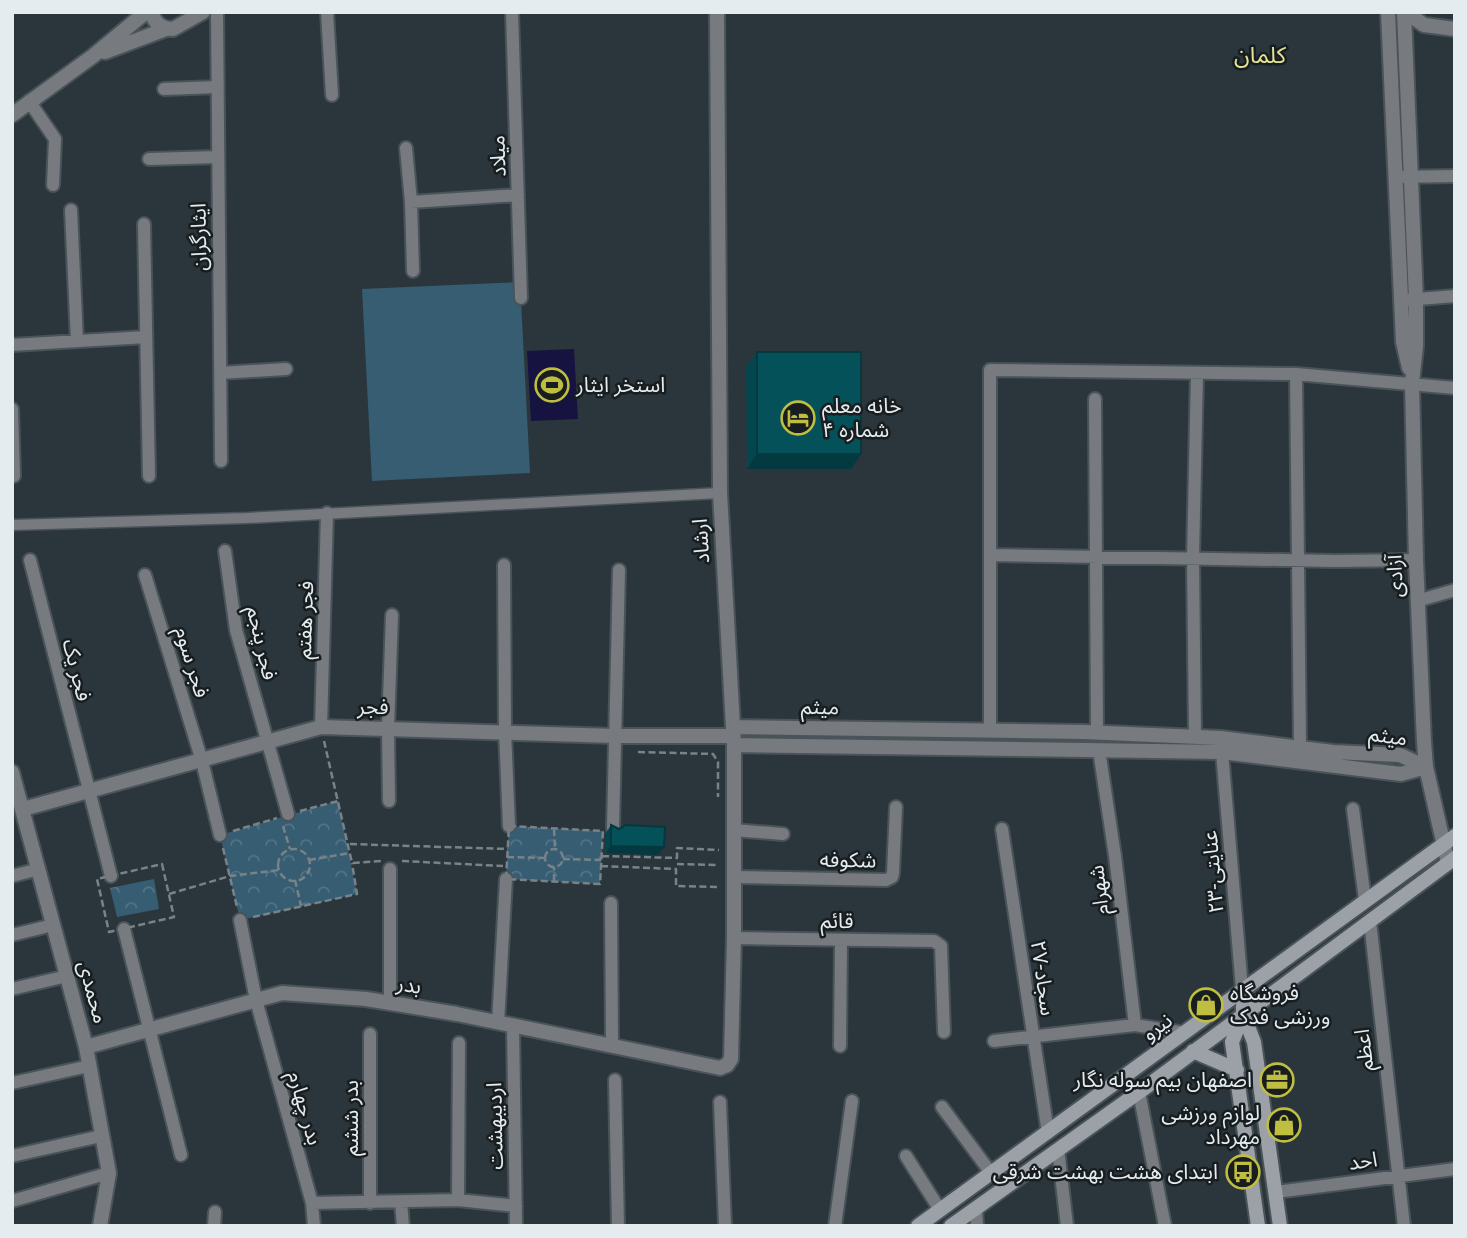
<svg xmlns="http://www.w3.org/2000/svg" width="1467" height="1238" viewBox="0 0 1467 1238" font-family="Roboto,'Noto Sans Arabic',sans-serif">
<defs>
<pattern id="forest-crowns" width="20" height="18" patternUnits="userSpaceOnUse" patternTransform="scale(1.75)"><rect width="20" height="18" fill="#365d72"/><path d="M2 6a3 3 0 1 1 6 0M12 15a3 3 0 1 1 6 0" fill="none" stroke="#537486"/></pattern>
</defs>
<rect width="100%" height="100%" fill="#2b363c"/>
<path fill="url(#forest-crowns)" d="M338,801L357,894L240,920L220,835Z
M509,826L603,831L600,884L506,879Z
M154,879L159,909L117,917L110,888Z"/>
<path fill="#365d72" d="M520,282L530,473L372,481L362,289Z"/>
<path fill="#171341" d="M574,349L578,419L531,421L527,351Z"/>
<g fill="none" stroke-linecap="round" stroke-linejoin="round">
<defs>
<path id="pedestrian" d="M12,525L247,518L720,493"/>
<path id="minor" d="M217,12L221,461
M327,12L332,95
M512,12L521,298
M164,89L217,87
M29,101L55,139L53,185
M406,148L411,202L413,271
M149,159L218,157
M1396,177L1455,176
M411,202L518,195
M71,210L77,341
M144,224L149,476
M1406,300L1455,296
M12,345L146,337
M220,373L286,369
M1296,374L1300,748
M1095,399L1097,733
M12,409L14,476
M225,551L236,630L288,814
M992,555L1335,561L1416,560
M30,560L111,876
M504,565L505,731L509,826
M145,575L202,761L220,835
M1417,601L1455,590
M321,727L327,513
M990,731V370L1296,374L1455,388
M1195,737L1193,559L1197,373
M1099,750L1115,856L1135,1025
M1222,752L1242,989
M389,801L388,728L392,615
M1353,809L1365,900
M613,828L619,570
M1002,829L1048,1133
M733,830L783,834
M12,876L39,869
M733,877L886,880L892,877L893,873L896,807
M611,903L612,1045
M240,920L256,1000L312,1203L314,1226
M1370,921L1404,1226
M124,929L181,1155
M12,935L53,925
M734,938L934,941L941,946L944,1032
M12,989L67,976
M390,1004V869
M498,1023L506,879
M513,1026L516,1226
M994,1041L1135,1025L1185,1033
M840,1046L841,940
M615,1080L618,1226
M12,1083L89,1066
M1139,1092L1165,1226
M720,1102L725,1226
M942,1107L991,1173
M1058,1149L1067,1226
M12,1156L101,1136
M906,1156L940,1210
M1276,1192L1455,1169
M458,1200L459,1043
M12,1201L109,1173
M401,1202L403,1226
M312,1203L458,1200L516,1206
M370,1203V1034
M976,1208L977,1226
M214,1226L215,1212
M835,1226L852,1101"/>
<path id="tertiary" d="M152,12C154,24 162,29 173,29L203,12
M1388,12L1403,342L1409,368
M1404,12L1416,300V346L1412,383L1416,560L1424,742L1426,767L1448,863
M1406,12L1424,25L1455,29
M105,52L166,29
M12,115L93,56L146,12
M733,727L1084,732L1221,738L1333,752L1400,755L1426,767
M734,745L1222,752L1401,774L1426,767
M12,772L86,1047L109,1173L100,1226
M23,809L321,727L615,736H733
M86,1047L282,993L366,999L457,1014L720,1068L727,1065L731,1059L734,938V745L720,493L717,12"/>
<path id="secondary" d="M1243,1005V1014L1254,1042L1280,1226
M1243,1015L1232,1042L1258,1226
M1193,1051L1237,1070
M918,1226L1455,836
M951,1226L1142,1090L1455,858"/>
</defs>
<use href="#pedestrian" stroke="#495359" stroke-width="13"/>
<use href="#minor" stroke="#495359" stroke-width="16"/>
<use href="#tertiary" stroke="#495359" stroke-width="18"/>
<use href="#secondary" stroke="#495359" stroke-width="18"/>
<path stroke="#798287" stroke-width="2.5" stroke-dasharray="7 3.5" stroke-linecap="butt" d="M324,741L352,863L381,861
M638,752L713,754L718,762V797
M300,811L338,801
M283,826L290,849
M509,826L603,831L600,884L506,879Z
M554,829L555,849
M233,831L277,818
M350,844L508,849
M223,848L237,907
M545 858a9 9 0 1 1 18 0a9 9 0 1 1-18 0Z
M278 865a16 16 0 1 1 32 0a16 16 0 1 1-32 0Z
M602,856L677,858V848L719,850
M507,857L545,858
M563,859L601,860
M309,860L350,853
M402,861L503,866
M162,864L174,917L109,932L97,879Z
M677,864L719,865
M601,866L676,869V886L720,887
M295,880L301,906
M554,881V867
M169,894L230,876L279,870
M253,917L357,894L352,863"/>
<use href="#pedestrian" stroke="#777a7f" stroke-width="10"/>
<use href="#minor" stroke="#777a7f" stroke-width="12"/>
<use href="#tertiary" stroke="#777a7f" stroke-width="14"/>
<use href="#secondary" stroke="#9ca1a8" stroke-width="14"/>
</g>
<path fill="#03464d" d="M757,352L861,454L851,469H747L746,367Z
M611,825L619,829L664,847L658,855L606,853V833Z"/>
<path fill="#03393f" d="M757,454H861L851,469H747Z
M611,846L664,847L658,855L606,853Z"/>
<path fill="#04515a" stroke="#03393f" stroke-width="2" d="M757,352H861V454H757Z
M611,825L619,829L626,825L665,827L664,847L611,846Z"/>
<defs>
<symbol id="stadium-ring" viewBox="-11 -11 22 22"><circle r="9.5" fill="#181d1f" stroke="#bfbe41" stroke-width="1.5"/><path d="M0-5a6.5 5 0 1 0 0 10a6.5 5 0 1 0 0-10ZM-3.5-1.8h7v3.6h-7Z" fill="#bfbe41"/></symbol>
<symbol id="hotel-ring" viewBox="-11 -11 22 22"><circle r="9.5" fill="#181d1f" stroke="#bfbe41" stroke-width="1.5"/><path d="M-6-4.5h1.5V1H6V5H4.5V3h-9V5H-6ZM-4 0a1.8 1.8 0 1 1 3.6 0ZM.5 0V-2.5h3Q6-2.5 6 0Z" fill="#bfbe41"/></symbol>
<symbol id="shop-ring" viewBox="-11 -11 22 22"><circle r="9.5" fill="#181d1f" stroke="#bfbe41" stroke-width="1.5"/><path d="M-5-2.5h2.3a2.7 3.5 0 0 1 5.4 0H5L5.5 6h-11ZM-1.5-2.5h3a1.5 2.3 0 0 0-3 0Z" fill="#bfbe41"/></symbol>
<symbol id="office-ring" viewBox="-11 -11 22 22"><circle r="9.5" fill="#181d1f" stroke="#bfbe41" stroke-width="1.5"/><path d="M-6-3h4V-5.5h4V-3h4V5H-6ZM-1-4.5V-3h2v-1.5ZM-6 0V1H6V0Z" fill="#bfbe41"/></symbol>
<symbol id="bus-ring" viewBox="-11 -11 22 22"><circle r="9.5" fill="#181d1f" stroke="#bfbe41" stroke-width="1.5"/><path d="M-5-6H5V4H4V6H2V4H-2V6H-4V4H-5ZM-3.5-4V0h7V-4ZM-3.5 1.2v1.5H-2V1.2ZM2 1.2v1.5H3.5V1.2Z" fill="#bfbe41"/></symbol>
</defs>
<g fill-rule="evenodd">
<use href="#stadium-ring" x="533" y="366" width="38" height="38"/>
<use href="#hotel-ring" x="779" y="399" width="38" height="38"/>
<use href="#shop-ring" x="1187" y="986" width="38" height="38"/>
<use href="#office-ring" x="1258" y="1061" width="38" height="38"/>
<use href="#shop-ring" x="1265" y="1106" width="38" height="38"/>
<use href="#bus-ring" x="1224" y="1153" width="38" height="38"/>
</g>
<g text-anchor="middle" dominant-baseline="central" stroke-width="5" stroke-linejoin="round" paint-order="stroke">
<g font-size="21" fill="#e5ecf0" stroke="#181d1f">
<text transform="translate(498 156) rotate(-92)">میلاد</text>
<text transform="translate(199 237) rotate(-91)">ایثارگران</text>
<text transform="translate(701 541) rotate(-93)">ارشاد</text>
<text transform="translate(1395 576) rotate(-92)">آزادی</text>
<text transform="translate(305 620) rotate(-88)">فجر هفتم</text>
<text transform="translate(262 643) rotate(77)">فجر پنجم</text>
<text transform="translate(192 662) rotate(73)">فجر سوم</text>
<text transform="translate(77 670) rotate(76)">فجر یک</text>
<text transform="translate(373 707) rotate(1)">فجر</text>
<text transform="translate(820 707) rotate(1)">میثم</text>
<text transform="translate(1388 736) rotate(8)">میثم</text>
<text transform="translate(848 860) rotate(1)">شکوفه</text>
<text transform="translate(1213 872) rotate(-95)">۲۳-عنایتی</text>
<text transform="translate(1099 890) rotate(-97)">شهرام</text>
<text transform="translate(837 921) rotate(1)">قائم</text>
<text transform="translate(1043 978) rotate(82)">۲۷-سجاد</text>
<text transform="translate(409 985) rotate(9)">بدر</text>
<text transform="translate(93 992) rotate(75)">محمدی</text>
<text transform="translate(1157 1027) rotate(-36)">نیرو</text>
<text transform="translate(1364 1050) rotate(-96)">اعظم</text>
<text transform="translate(305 1108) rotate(74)">بدر چهارم</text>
<text transform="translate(351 1118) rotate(-90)">بدر ششم</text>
<text transform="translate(495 1126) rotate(-91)">اردیبهشت</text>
<text transform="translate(1363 1161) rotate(-8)">احد</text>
</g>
<g font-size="21" fill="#e5ecf0" stroke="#181d1f" text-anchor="start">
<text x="576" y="385">استخر ایثار</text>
<text x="822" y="406">خانه معلم<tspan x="822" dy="24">شماره ۴</tspan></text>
<text x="1230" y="993">فروشگاه<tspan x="1230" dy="24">ورزشی فدک</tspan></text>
<text x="1252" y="1080" text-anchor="end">اصفهان بیم سوله نگار</text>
<text x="1260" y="1113" text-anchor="end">لوازم ورزشی<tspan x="1260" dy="24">مهرداد</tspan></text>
<text x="1218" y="1172" text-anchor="end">ابتدای هشت بهشت شرقی</text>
</g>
<g font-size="23" fill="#e3e495" stroke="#181d1f">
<text x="1260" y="55">کلمان</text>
</g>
</g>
<rect width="1467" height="1238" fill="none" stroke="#e5ecf0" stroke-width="28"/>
</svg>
